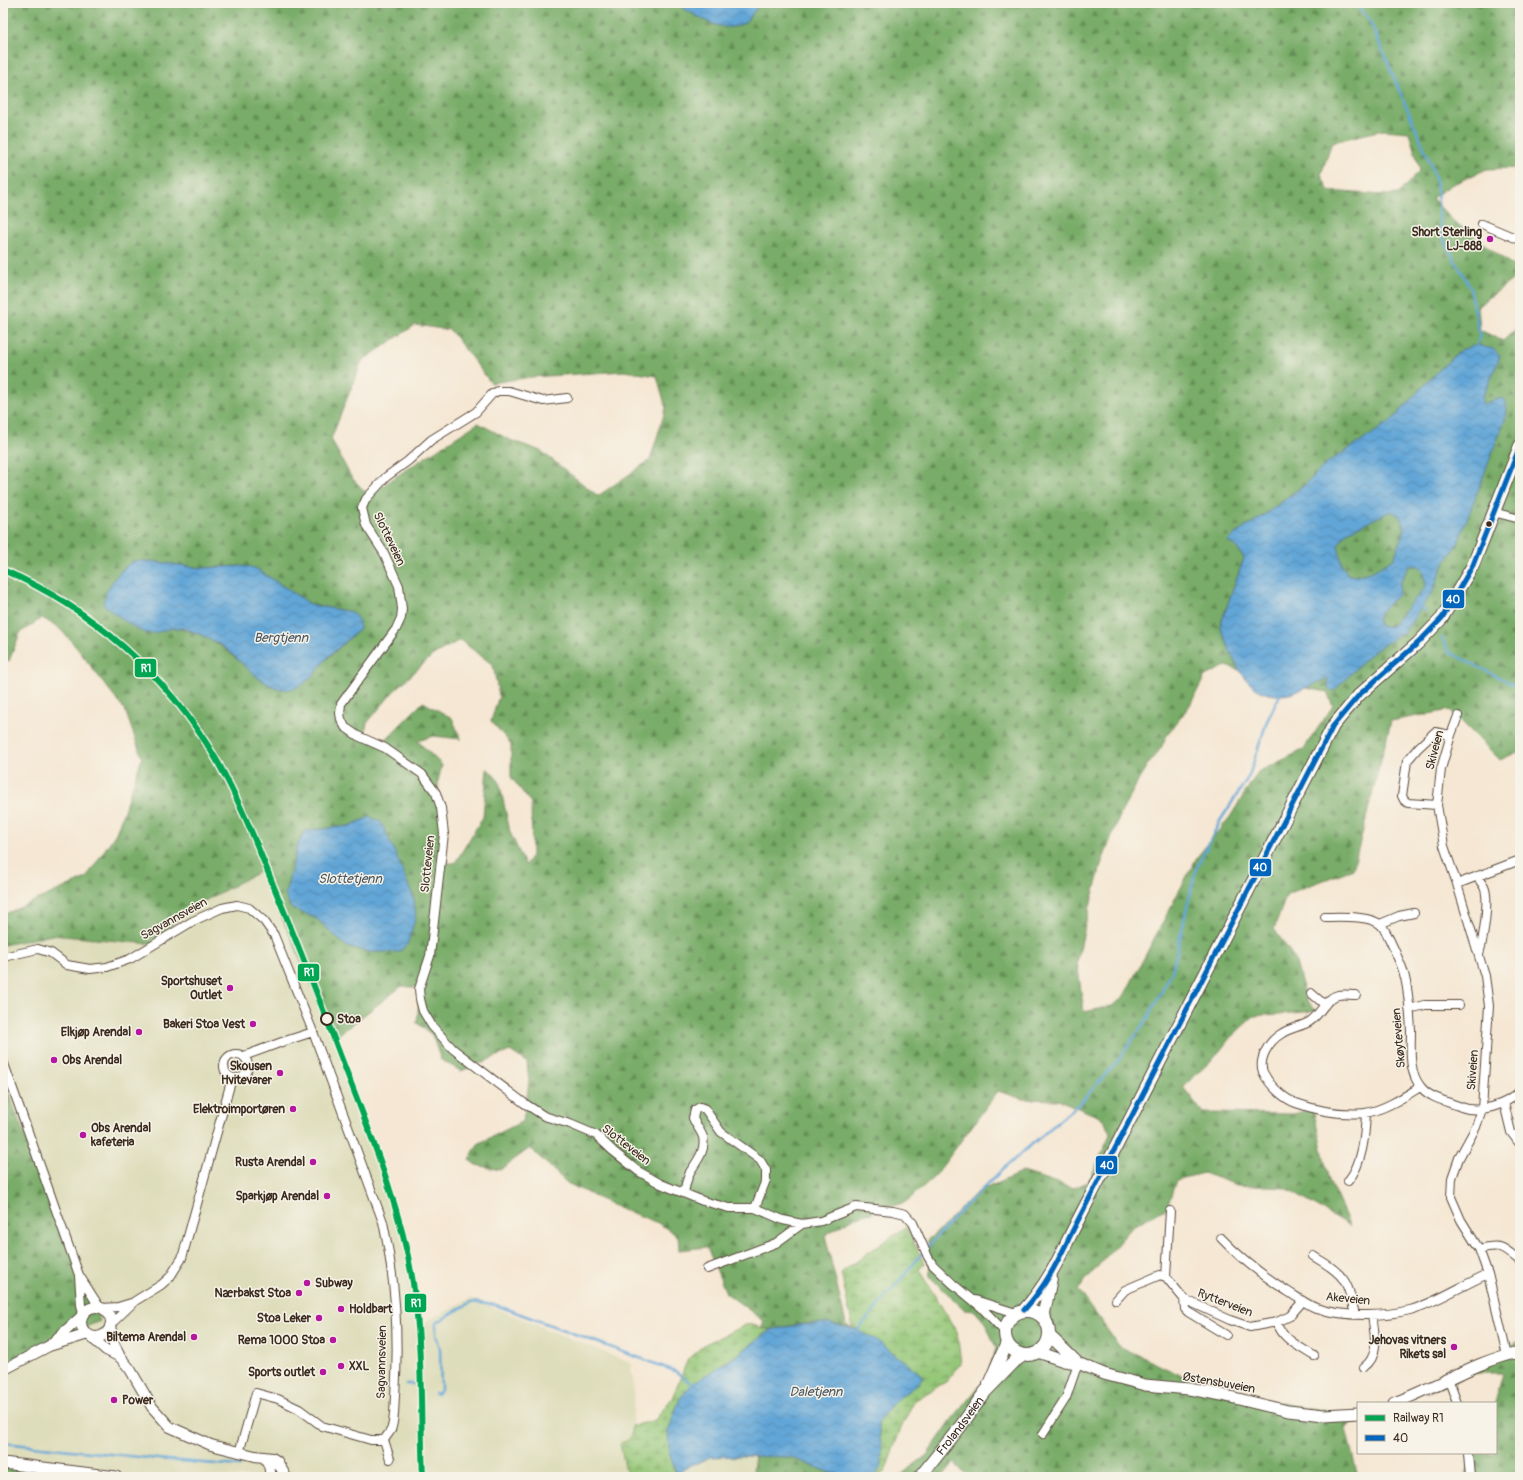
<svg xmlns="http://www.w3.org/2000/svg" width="1523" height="1480" viewBox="0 0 1523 1480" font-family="Pangolin,sans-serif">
<defs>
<pattern id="forest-firs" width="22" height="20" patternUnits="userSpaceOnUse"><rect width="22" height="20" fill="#78ac68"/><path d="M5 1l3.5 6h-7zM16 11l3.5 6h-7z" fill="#648c55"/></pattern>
<pattern id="wetland-marsh" width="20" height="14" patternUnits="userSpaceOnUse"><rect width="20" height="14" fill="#95c778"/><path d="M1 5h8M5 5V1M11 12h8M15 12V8" fill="none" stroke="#7ba262"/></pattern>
<pattern id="water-waves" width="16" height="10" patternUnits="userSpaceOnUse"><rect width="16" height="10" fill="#62a6d7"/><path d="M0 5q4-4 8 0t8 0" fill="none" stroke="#5287ae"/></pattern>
</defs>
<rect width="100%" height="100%" fill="#f7f3e8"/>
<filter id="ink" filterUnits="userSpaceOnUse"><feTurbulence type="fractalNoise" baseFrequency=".025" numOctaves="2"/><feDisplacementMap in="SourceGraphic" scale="8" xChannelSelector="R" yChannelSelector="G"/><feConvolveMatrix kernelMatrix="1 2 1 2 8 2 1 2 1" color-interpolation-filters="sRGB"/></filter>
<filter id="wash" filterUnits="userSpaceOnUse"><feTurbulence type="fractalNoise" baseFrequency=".012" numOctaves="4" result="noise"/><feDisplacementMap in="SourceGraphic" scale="16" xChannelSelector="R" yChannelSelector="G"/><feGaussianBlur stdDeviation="0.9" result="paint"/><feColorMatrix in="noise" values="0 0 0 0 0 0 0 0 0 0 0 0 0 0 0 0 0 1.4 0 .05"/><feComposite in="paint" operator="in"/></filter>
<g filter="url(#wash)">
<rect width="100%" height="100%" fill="#f5e7d3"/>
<path fill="#deddbb" d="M261,871L327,1019L385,1182L412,1274L417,1326L471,1298L630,1363L634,1385L632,1436L625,1440L626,1471L631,1477H101L3,1464V1368L24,1134L3,1079V945L52,935L151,944L189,909Z
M742,1456H755L753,1470L759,1477H668L710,1457Z"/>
<path fill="url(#forest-firs)" stroke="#5a6b43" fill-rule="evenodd" d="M3,3H675L714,25L758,6L756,3H1520V168L1487,169L1451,185L1432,198L1451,219L1520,271V274L1478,306L1480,330L1503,341L1520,325V751L1500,760L1450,710L1391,721L1353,869L1287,894L1274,929L1295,959L1306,999L1316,1011L1254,1016L1230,1038L1215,1057L1183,1087L1203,1113L1293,1114L1312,1109L1314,1113L1329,1180L1350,1226L1285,1188L1237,1185L1203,1173L1176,1180L1167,1208L1134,1225L1078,1289L1119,1346L1214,1391L1356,1416L1358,1415V1422L1351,1423L1346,1429L1358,1477H969L954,1463L942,1477H898L927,1455L952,1419L987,1377L996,1348L986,1324L975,1311L965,1310L930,1277L928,1239L940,1230L977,1192L1023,1172L1073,1188L1089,1181L1111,1132L1102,1118L1059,1100L1022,1099L998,1091L935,1176L906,1202L854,1218L825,1235L846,1324L853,1328C832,1324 819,1322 797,1325C783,1326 775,1331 761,1328L764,1321L726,1293L707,1247L679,1250L678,1236L658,1223L612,1205L567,1183L530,1148L500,1170L476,1165L469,1160L478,1144L523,1121L529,1082L527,1062L510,1051L461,1071L441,1060L432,1035L417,1023L420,988L402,986L334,1038L327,1019L261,871L189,909L151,944L52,935L3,945V915L86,878L116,833L142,758L125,710L72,642L58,627L42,618L20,633L9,661L3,659ZM1383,130L1409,132L1420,170L1398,194L1383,195L1329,191L1321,175L1332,142ZM415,325L450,330L491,383L532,377L624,371L657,376L666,408L650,460L598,496L541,451L510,440L478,423L398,475L369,496L351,477L331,439L362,361ZM1460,350L1500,356L1490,381L1482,397V404L1502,398L1458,543L1443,566L1432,593L1421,606L1377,649L1364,660L1334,691L1327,678L1306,688L1327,692L1333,706L1303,750L1258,772L1230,817L1197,857L1124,996L1112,1006L1084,1012L1077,962L1088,913L1102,862L1114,830L1122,811L1147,765L1161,748L1166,737L1190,705L1205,676L1226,666L1239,670L1220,626L1244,558L1238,549L1228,541L1235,534L1263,516L1307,483L1328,462L1362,441L1392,420L1428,381ZM133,561H149L202,568L240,566L255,568L312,605L352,612L360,629L332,654L318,668L316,673L294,688H281L261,680L220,645L197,633L176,628L121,570ZM460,640L493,665L499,696L491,721L511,744V777L531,803L532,856L525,865L510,832L499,781L487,768L483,817L455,863H444L438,781L442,765L418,741L433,736L461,739L452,718L423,702L386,739L364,736L367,723L393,692L433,655ZM370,817L369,952L346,946L317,919L291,908L305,831L349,826Z
M1391,511L1399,516L1405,528L1394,559L1373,571L1357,576L1348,575L1342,565L1337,545L1347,532Z
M1417,565L1423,570L1426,586L1420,594L1410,604L1392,626L1381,628L1377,620L1380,612L1399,594L1400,583L1408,567Z
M3,1079L24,1134L100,1321L39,1347L3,1368Z
M1516,1343H1520V1477H1463L1478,1453H1496L1495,1403L1503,1373H1475L1426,1393Z
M755,1456L790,1457L828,1472L849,1477H759L753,1470Z
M3,1464L101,1477H3Z"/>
<path fill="url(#wetland-marsh)" stroke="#68784b" d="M906,1227L924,1263L919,1270L957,1332L961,1363L947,1381L914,1401L901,1428L885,1472L875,1476L882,1466C881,1458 876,1429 878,1423C884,1407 907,1391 920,1382L858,1330L853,1328L841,1273L869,1252Z
M748,1324L770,1330L736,1356L673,1467L676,1473L668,1477H631L626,1471L620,1444L632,1436V1426L655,1420L672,1398L688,1359L705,1344Z"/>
<path fill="url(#water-waves)" stroke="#4e687a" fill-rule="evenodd" d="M675,3H756L758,6C754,11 749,19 744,23C724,37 692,13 675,3Z
M1477,345L1493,349L1500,356L1490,381L1482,397V404L1502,398L1506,401L1507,414L1458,543L1443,566L1432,593L1404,632L1377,649L1364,660L1334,691L1329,690L1327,678C1315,684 1303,690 1290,694C1285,695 1280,695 1275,695C1242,693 1231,652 1220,626L1244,558L1238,549L1228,541L1235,534L1263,516L1307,483L1328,462L1362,441L1392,420L1428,381L1460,350ZM1391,511L1399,516L1405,528L1394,559L1373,571L1357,576L1348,575L1342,565L1338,545L1347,532ZM1417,565L1423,570L1426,586L1420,594L1410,604L1392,626L1381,627L1377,620L1380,612L1399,594L1400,583L1408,567Z
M133,561H149L202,568L240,566L255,568L312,605L352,612L359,621L360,629C350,638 340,646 330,655C319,667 311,682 295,688C266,698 237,653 216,642C205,637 188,627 176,628C166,628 156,635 146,633C139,632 109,610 103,604C106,586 118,572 133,561Z
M370,817L381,822L393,848L414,899L416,917L407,945L399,952H369L346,946L317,919L291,908L285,895L297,846L305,831L349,826Z
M828,1323L858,1330L878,1341L923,1376C918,1386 907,1391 899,1398C890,1405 884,1414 878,1423L882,1450V1466L875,1476L849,1477L828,1472L790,1457L742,1456L710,1457L676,1473L669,1453L668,1431L680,1398L692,1384L736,1356L770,1330L797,1325Z"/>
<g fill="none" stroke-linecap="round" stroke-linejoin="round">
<path stroke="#62a6d7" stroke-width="2.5" d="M1354,3L1369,19L1430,162L1436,181L1441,235L1470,287L1480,335L1477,345
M1421,606L1424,611
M1442,638L1449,652L1520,688
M858,1330L930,1244L965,1206L1002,1170L1081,1102L1117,1062L1147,1019L1172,972L1196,869L1220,821L1249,776L1267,721L1280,695
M406,1384H413
M435,1393L438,1394L441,1390L440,1348L436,1335V1323L471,1302L496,1305L675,1371L692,1384
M3,1443L168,1460L240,1466"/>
</g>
</g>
<g filter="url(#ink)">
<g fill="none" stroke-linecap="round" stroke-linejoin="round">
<defs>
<path id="minor" d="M1482,224L1520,240
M567,398L543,401L509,391H498L492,394L476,412L431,440L408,461L386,477L366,499L362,508L366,525L384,553L399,586L402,609L401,618L396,629L346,697L341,704L340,713L341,719L345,727L358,736L385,748L422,774L436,793L441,808L444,834L430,956L419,989L420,999L423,1011L432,1026L453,1049L524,1103L544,1116L570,1124L596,1135L613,1151L638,1171L661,1184L703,1201L729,1208H755L783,1220L802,1224L821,1221L856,1207L893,1211L905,1214L913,1223L928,1257L933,1265L953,1284L982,1308L1004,1331
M1493,512L1520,519
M1458,716L1451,735L1441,769L1437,805L1444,846L1457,884L1485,976L1489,1006L1482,1109L1476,1127L1459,1158L1452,1178L1451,1197L1461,1220L1479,1249L1488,1274L1507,1355
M1437,805L1408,803L1404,800L1402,796L1407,761L1418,748L1435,732L1451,735
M1477,876C1479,880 1482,883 1484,887C1490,898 1483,941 1479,954
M1457,884L1520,860
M1325,917C1339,917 1370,915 1381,925C1387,932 1390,941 1394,949C1397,957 1402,965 1404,974C1409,991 1410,1014 1411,1031C1411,1049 1408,1072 1421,1087C1429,1098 1449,1102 1461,1107C1479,1114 1507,1105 1520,1091
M1380,924L1399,916L1414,913
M3,957L38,949L51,953L67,965L90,969L107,967L130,959L193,921L222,908L237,905L249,908L264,921L274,935L313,1032L383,1222C396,1280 399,1338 395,1396C394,1407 395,1420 391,1430C389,1433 386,1437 384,1440H371L322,1426L299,1409L278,1399L256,1393L239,1453
M1311,993L1325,1005
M1356,995C1350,995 1343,994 1338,995C1325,998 1320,1016 1309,1022C1300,1027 1289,1028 1281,1034C1269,1041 1258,1059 1263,1072C1269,1085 1284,1099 1296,1103C1318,1111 1342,1115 1365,1113C1384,1110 1404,1097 1420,1087
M1409,1009L1425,1005H1459
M224 1066a12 12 0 1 1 24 0a12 12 0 1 1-24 0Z
M244,1056L282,1042L313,1032
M3,1061L79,1275L100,1308
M1504,1103L1511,1132L1520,1144
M1348,1181C1363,1163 1365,1135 1366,1113
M684,1193C685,1186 687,1179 690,1172C697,1161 706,1151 703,1137C701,1131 695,1124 693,1118L695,1110L700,1107L705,1109L721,1132L760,1160L766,1170V1180L755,1208
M1221,1238C1242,1260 1262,1275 1287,1291C1297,1297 1306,1304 1316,1308C1344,1317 1382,1317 1410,1310C1436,1303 1462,1285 1488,1274
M1479,1249C1501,1243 1503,1247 1520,1261
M1313,1256C1323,1262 1336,1269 1343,1279C1350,1288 1352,1303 1355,1315
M707,1269L776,1243L802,1224
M79,1276L81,1305L83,1314
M1166,1277L1170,1211
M1184,1299L1185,1309L1188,1312L1226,1335
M975,1300L1016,1313
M1116,1300L1125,1290L1160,1275L1166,1277L1184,1299L1230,1320L1250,1327L1277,1322L1290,1316L1303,1301
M102,1308L118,1307L131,1303
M1277,1322C1282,1339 1300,1347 1314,1356
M110,1325L135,1301L161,1285L170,1277L182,1258L232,1078
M1364,1367C1381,1355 1374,1332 1372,1315
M1448,1378L1457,1403
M1043,1434L1066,1398L1078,1363
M384,1440L390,1459
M1468,1453L1470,1477"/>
<path id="tertiary" d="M81 1322a15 15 0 1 1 30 0a15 15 0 1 1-30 0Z
M110,1326L114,1344L120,1357L130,1369L152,1407L170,1427L211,1445L255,1456L272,1458L277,1461L286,1477
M90,1336L106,1350L120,1357
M52,1343L82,1316
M3,1370L49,1346L88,1334
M265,1458L269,1465L271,1477"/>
<path id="secondary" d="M1049,1335L1078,1363
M1038,1352L1064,1361L1078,1363L1104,1374L1145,1385L1189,1389L1222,1395L1288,1411L1324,1415L1358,1413
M1394,1403C1436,1388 1475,1361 1520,1352
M3,1463L116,1477"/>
<g id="primary">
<path d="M1024,1310C1046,1286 1058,1261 1072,1232L1333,726L1359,695L1418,643L1442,618L1473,565L1520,446"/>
<circle cx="1027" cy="1333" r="22"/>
<path d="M1045,1319L1044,1313L1051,1278"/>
<path d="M989,1384L1007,1343"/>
<path id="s1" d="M920,1477L960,1427L985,1392L1015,1361L1024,1355"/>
</g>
</defs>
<use href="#minor" stroke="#574639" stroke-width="10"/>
<use href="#tertiary" stroke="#574639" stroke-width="12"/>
<use href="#secondary" stroke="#574639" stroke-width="13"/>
<use href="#primary" stroke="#574639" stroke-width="14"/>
<use href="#minor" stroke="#fff" stroke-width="8"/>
<use href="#tertiary" stroke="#fff" stroke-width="10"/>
<use href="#secondary" stroke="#fff" stroke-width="11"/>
<use href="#primary" stroke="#fff" stroke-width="12"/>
<defs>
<path id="bus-1" d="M1024,1310C1046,1286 1058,1261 1072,1232L1333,726L1359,695L1418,643L1442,618L1473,565L1520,446"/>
</defs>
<use href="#bus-1" stroke="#f7f3e8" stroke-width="8"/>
<use href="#bus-1" stroke="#0065bd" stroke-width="5"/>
<defs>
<path id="rail-1" d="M3,570C90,607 168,676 216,759C240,801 258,847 276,892C297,942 317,993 336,1044C365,1121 400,1202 413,1283C423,1347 420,1412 423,1477"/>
</defs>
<use href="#rail-1" stroke="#f7f3e8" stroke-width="9"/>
<use href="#rail-1" stroke="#00a651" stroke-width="6"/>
</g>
</g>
<g fill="#b5179e" stroke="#f7f3e8" stroke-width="1.5">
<circle cx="1490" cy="239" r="4"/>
<circle cx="230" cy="988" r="4"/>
<circle cx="253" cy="1024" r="4"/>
<circle cx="139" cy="1032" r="4"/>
<circle cx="54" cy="1060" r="4"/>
<circle cx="280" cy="1073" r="4"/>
<circle cx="293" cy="1109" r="4"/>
<circle cx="83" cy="1135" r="4"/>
<circle cx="313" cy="1162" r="4"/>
<circle cx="327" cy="1196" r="4"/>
<circle cx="307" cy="1283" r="4"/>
<circle cx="299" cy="1293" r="4"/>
<circle cx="341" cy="1309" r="4"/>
<circle cx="319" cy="1318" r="4"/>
<circle cx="194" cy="1337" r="4"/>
<circle cx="333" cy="1340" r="4"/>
<circle cx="1454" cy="1347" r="4"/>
<circle cx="341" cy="1366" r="4"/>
<circle cx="323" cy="1372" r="4"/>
<circle cx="114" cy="1400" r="4"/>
</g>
<circle fill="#3b2a1e" stroke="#f7f3e8" stroke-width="1.5" cx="1489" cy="524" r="3.5"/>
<circle fill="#f7f3e8" stroke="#3b2a1e" stroke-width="2" cx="327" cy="1019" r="6"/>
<g text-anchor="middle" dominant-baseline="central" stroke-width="3" stroke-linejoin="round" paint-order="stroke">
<g font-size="12" font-weight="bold" fill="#3b2a1e" stroke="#f7f3e8" text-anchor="end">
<text x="1482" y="232">Short Sterling<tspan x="1482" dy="14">LJ-888</tspan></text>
<text x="222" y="981">Sportshuset<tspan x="222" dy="14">Outlet</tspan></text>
<text x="245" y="1024">Bakeri Stoa Vest</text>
<text x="131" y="1032">Elkjøp Arendal</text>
<text x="62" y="1060" text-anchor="start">Obs Arendal</text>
<text x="272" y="1066">Skousen<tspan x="272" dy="14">Hvitevarer</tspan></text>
<text x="285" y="1109">Elektroimportøren</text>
<text x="91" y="1128" text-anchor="start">Obs Arendal<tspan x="91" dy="14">kafeteria</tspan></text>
<text x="305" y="1162">Rusta Arendal</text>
<text x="319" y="1196">Sparkjøp Arendal</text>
<text x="315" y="1283" text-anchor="start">Subway</text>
<text x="291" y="1293">Nærbakst Stoa</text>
<text x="349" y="1309" text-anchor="start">Holdbart</text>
<text x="311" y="1318">Stoa Leker</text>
<text x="186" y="1337">Biltema Arendal</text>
<text x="325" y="1340">Rema 1000 Stoa</text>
<text x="1446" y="1340">Jehovas vitners<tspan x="1446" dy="14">Rikets sal</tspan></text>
<text x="349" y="1366" text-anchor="start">XXL</text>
<text x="315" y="1372">Sports outlet</text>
<text x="122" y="1400" text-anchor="start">Power</text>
</g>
<g font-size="12" fill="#3b2a1e" stroke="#f7f3e8">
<text transform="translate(389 539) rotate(64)">Slotteveien</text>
<text transform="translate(1435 750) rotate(-75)">Skiveien</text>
<text transform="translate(428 864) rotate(-84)">Slotteveien</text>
<text transform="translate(174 919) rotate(-29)">Sagvannsveien</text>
<text transform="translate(1399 1038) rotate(-95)">Skøyteveien</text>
<text transform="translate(1473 1070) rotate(-86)">Skiveien</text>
<text transform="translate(626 1145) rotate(38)">Slotteveien</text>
<text transform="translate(1348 1299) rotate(6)">Akeveien</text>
<text transform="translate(1225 1303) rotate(21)">Rytterveien</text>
<text transform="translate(382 1362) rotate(-89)">Sagvannsveien</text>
<text transform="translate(1219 1383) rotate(10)">Østensbuveien</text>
<text stroke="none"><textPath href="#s1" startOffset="65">Frolandsveien</textPath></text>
</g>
<g font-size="12" font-weight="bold" fill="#3b2a1e" stroke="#f7f3e8" text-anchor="start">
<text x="337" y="1019">Stoa</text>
</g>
<g font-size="13" font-style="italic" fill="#49555f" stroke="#f7f3e8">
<text x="281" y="638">Bergtjenn</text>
<text x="350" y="879">Slottetjenn</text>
<text x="816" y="1392">Daletjenn</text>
</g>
</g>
<g stroke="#f7f3e8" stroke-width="1.5">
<rect x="1442" y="589" width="23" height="20" rx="4" fill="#0065bd"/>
<rect x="134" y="658" width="23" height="20" rx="4" fill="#00a651"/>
<rect x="1249" y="858" width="23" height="19" rx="4" fill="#0065bd"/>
<rect x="297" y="963" width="23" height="19" rx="4" fill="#00a651"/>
<rect x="1095" y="1155" width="23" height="20" rx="4" fill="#0065bd"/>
<rect x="404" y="1293" width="23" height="20" rx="4" fill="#00a651"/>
</g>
<g font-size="11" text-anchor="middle" font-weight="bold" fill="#fff">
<text x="1453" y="603">40</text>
<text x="146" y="672">R1</text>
<text x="1260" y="871">40</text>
<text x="309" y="976">R1</text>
<text x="1107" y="1169">40</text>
<text x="416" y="1307">R1</text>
</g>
<rect width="1523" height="1480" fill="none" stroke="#f7f3e8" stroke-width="16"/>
<rect x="1357" y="1402" width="140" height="52" fill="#f7f3e8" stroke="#aca397"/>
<rect x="1365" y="1415" width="20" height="6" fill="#00a651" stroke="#aca397"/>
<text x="1393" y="1422" font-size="12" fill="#3b2a1e">Railway R1</text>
<rect x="1365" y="1435" width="20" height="6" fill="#0065bd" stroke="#aca397"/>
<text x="1393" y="1442" font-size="12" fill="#3b2a1e">40</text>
</svg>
